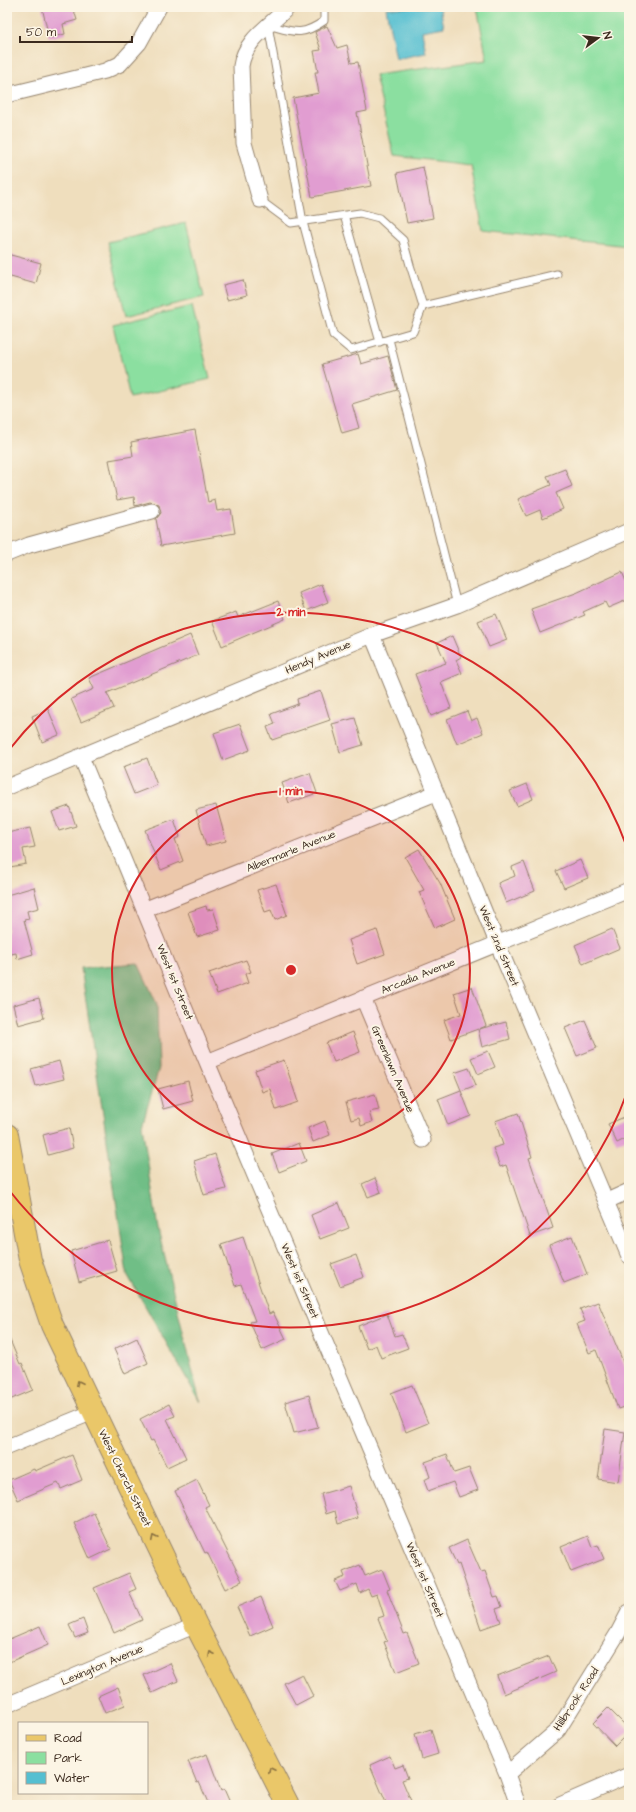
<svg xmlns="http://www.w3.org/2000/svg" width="636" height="1812" viewBox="0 0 636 1812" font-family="'Architects Daughter',sans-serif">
<rect width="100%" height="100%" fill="#fcf5e5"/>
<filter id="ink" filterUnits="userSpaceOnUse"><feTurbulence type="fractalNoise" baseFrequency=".025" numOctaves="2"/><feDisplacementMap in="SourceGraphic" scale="8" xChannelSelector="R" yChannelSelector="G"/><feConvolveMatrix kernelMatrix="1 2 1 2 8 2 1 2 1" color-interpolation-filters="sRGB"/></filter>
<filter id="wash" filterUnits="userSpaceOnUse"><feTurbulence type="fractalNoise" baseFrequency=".012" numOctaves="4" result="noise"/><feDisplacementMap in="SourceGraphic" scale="16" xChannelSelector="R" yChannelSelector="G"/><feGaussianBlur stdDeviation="0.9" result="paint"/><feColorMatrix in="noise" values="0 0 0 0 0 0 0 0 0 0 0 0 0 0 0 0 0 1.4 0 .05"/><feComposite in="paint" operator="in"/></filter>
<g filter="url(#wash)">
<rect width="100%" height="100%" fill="#efdebd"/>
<path fill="#8bdfa0" stroke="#63845f" d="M477,7H629V246L483,231L471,165L394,156L375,75L487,60Z
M186,223L204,297L126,316L108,242Z
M192,306L210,379L130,398L113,325Z"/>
<path fill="#70be86" stroke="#567452" d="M138,963L157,1004L159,1068L142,1125L158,1229L200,1402L127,1274L81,968Z"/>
<path fill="#55bfd1" stroke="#487478" d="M440,7L444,27L422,31L426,53L396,59L386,8Z"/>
<g id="blocks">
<path fill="#e19dd1" d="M42,7H73L77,20L63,24L65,34L49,38Z
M327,26L337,48L347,45L351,63L358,62L367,111L357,113L371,186L312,197L293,98L319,93L315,72H318L314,51L321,50L315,32Z
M423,167L433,218L407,223L397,173Z
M7,254L41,263L36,284L7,276Z
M243,280L247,295L227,300L223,285Z
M358,354L361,364L388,356L397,390L352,404L359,428L342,433L322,364Z
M195,430L208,502L215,500L217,511L231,509L235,533L161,546L156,519L161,513L159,505L150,502L135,506L134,497L117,500L109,460L133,456L131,442Z
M565,469L572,486L556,493L563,509L543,518L540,510L526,516L518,499L551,485L547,476Z
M622,572L629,588V599L608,608L605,602L583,612L585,615L540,633L531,609L576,593Z
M321,584L328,602L306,611L299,593Z
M278,601L285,619L222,646L212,621L236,612L238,617Z
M496,614L507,640L489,647L478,621Z
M190,635L198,655L107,693L114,708L81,722L71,699L94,689L89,678Z
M452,636L461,657L456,660L462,673L441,682L451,708L431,716L415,674L446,663L437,643Z
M321,691L330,720L272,740L267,727L275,724L271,714L298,704L297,699Z
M48,709L59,735L42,742L32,716Z
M467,711L471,721L477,718L483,733L457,744L447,719Z
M355,718L363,745L340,752L332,724Z
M240,724L250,750L223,760L214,733Z
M147,758L157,785L134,794L123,767Z
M310,773L317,793L289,803L282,783Z
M527,784L533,799L517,806L510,791Z
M216,805L226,841L206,846L196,810Z
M69,806L76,826L59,831L52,812Z
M174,819L180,837L175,839L183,861L161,870L145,830Z
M30,828L35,847L23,849L26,864L10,867L7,854V833Z
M419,849L440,883L455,919L435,928L419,892L424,890L405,857Z
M580,860L588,878L564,888L556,871Z
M524,862L535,891L506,903L498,883L515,876L512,867Z
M276,884L287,915L275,920L271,910L265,912L257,890Z
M34,887L39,908L27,911L29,919L24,920L33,954L17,959L16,953L7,955V895Z
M206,906L207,910L213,909L220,930L197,937L188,912Z
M612,929L620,948L583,964L575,945Z
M377,930L385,954L357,964L349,940Z
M246,960L251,972L245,974L248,983L217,994L209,973Z
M472,987L486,1026L479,1029L506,1022L510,1039L482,1047L478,1029L451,1039L444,1020L461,1014L454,993Z
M39,998L44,1018L18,1025L13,1005Z
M585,1020L597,1048L577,1056L565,1028Z
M353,1032L360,1052L334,1062L326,1043Z
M488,1051L495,1067L478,1074L471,1058Z
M284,1060L298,1102L276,1110L270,1089L262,1092L255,1070Z
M59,1061L64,1079L36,1086L31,1069Z
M469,1068L476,1085L461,1091L471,1116L448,1125L438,1099L461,1090L454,1073Z
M188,1081L193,1101L163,1109L158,1089Z
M375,1094L379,1110L369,1112L372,1122L361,1126L359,1118L351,1120L346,1102Z
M518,1113L532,1157L529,1158L553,1228L530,1236L506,1165L500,1167L493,1148L503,1145L495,1121Z
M629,1115V1137L617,1143L608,1124Z
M325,1121L330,1135L313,1142L308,1128Z
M69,1128L73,1148L48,1155L43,1135Z
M299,1143L306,1161L279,1172L272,1154Z
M215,1154L226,1189L204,1195L194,1161Z
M375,1178L381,1192L368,1197L362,1184Z
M339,1203L349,1228L320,1239L311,1215Z
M572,1236L587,1274L564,1283L549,1245Z
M243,1237L269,1314L273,1312L286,1339L262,1350L250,1322L255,1321L241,1284L235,1286L221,1244Z
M108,1240L117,1271L79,1282L71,1251Z
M356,1255L364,1277L340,1286L331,1264Z
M598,1302L629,1376V1405L618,1409L596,1350L589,1353L577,1324L585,1321L580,1309Z
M387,1314L395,1336L402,1334L408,1348L381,1358L376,1345L367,1349L358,1326Z
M7,1333L20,1364L22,1363L33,1390L7,1401Z
M137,1338L148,1363L125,1374L114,1349Z
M412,1385L428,1423L406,1432L391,1393Z
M309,1395L318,1427L294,1433L285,1402Z
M169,1404L175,1416L167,1419L186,1458L167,1467L153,1440L151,1441L140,1419Z
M605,1429L625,1432L618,1482L598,1479Z
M447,1454L454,1473L469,1468L478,1490L459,1497L453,1482L428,1491L424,1480L430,1477L425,1462Z
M72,1455L82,1480L61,1489L58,1483L18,1500L9,1480L34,1469L35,1471Z
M197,1480L209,1505L205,1507L242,1581L225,1589L207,1552L205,1553L175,1491Z
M349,1486L358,1518L338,1524L335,1511L326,1514L321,1494Z
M94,1513L111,1549L90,1559L74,1523Z
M588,1536L592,1547L598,1545L604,1559L571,1572L561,1547Z
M467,1540L481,1572L485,1571L494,1597L498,1596L502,1607L496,1609L501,1622L481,1629L459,1564L457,1565L449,1548Z
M360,1565L365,1576L382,1569L390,1589L387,1590L404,1634L407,1633L419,1663L396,1672L384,1642L387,1641L378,1618L384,1616L377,1594L371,1596L368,1589L360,1593L357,1584L340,1591L335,1581L345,1577L343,1572Z
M129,1573L136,1589L129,1592L142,1620L114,1633L94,1588Z
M261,1597L273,1626L250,1636L237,1607Z
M83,1619L88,1633L75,1638L69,1625Z
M40,1626L48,1645L7,1663V1640Z
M549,1656L556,1672L504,1694L497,1676Z
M170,1663L178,1681L152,1693L144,1675Z
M302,1674L313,1696L296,1705L284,1683Z
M118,1687L125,1705L105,1713L98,1696Z
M608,1708L629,1729V1732L615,1746L593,1723Z
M431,1729L438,1754L422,1759L415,1734Z
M207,1754L221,1791L224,1789L231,1805H209L199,1782L197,1783L188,1761Z
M390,1756L395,1768L403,1765L408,1778L402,1780L411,1801L402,1805H387L370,1765Z"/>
</g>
</g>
<g filter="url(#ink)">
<use href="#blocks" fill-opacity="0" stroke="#95846e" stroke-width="1"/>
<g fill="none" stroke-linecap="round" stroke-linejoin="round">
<defs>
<path id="service" d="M324,7V21C301,37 294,32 268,25L303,222L333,335L351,350L413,332L423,306
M260,200L291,223L360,213L379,218L403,240L410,265L423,306L557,274
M344,215L380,342
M389,339L457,605"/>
<path id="minor" d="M7,95L89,75L105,71L120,64L139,43L159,7
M260,200L244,143L241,66C245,39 270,26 288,7
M7,554L29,545L152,511
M372,635L498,945L629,1256
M81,757L207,1062L507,1774L518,1805
M7,787L372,635L457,605L629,531
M146,909L436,793
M363,998L423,1140
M207,1062L629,890
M607,1201L629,1191
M7,1447L93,1412
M7,1705L196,1625
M507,1774L558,1730L618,1633L629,1612
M560,1805L629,1775"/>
<path id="primary" d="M7,1135L30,1260L52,1325L196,1625L288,1805"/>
</defs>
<use href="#service" stroke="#95846e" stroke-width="9"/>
<use href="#minor" stroke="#95846e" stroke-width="17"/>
<use href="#primary" stroke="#95846e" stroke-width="24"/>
<use href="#service" stroke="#fff" stroke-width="7"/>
<use href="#minor" stroke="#fff" stroke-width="15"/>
<use href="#primary" stroke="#eac769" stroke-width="22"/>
</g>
<defs><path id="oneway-chevron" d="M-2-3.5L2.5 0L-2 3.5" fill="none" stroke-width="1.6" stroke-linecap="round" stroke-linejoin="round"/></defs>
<g stroke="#8a7140">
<use href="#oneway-chevron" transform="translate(79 1383) rotate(-115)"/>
<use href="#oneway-chevron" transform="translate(154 1538) rotate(-116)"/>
<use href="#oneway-chevron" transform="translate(211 1654) rotate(-117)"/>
<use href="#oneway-chevron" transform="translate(271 1770) rotate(-117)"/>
</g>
</g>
<circle cx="291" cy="970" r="179" fill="#d62828" fill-opacity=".12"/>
<g fill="none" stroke="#d62828" stroke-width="2">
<circle cx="291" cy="970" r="179"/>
<path d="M628 1090A358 358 0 0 1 9 1190M9 750A358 358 0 0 1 628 850"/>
</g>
<g text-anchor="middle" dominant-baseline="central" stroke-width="4" stroke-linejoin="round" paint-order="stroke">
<g font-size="11" fill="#3b2a1e" stroke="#fcf5e5">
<text transform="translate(318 657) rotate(-23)">Hendy Avenue</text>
<text transform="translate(291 851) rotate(-22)">Albermarle Avenue</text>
<text transform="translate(499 946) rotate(67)">West 2nd Street</text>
<text transform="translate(418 976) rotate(-22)">Arcadia Avenue</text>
<text transform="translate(175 982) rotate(68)">West 1st Street</text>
<text transform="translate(393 1069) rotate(67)">Greenlawn Avenue</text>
<text transform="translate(300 1281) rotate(67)">West 1st Street</text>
<text transform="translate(125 1478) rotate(64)">West Church Street</text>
<text transform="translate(425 1580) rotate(67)">West 1st Street</text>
<text transform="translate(102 1665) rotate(-23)">Lexington Avenue</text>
<text transform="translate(576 1699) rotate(-57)">Hillbrook Road</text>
</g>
</g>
<circle cx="291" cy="970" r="6" fill="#d62828" stroke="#fcf5e5" stroke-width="2"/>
<g font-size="12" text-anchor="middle" font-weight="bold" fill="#d62828" stroke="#fcf5e5" stroke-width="4" stroke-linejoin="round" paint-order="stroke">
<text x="291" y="616">2 min</text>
<text x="291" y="795">1 min</text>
</g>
<rect width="636" height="1812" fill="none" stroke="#fcf5e5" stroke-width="24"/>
<rect x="18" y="1722" width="130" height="72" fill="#fcf5e5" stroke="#afa495"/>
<rect x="26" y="1735" width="20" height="6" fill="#eac769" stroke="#afa495"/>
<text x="54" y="1742" font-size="12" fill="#3b2a1e">Road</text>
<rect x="26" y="1752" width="20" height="12" fill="#8bdfa0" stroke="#afa495"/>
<text x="54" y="1762" font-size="12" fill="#3b2a1e">Park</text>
<rect x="26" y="1772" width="20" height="12" fill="#55bfd1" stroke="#afa495"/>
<text x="54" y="1782" font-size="12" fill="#3b2a1e">Water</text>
<g transform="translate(598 38) rotate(75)" stroke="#fcf5e5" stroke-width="3" paint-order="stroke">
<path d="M0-3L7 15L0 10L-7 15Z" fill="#3b2a1e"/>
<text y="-6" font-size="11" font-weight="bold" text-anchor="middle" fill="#3b2a1e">N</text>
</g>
<path d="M20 36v6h112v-6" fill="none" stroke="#3b2a1e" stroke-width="2"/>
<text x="26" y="36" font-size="12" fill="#3b2a1e" stroke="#fcf5e5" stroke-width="3" paint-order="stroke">50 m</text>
</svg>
